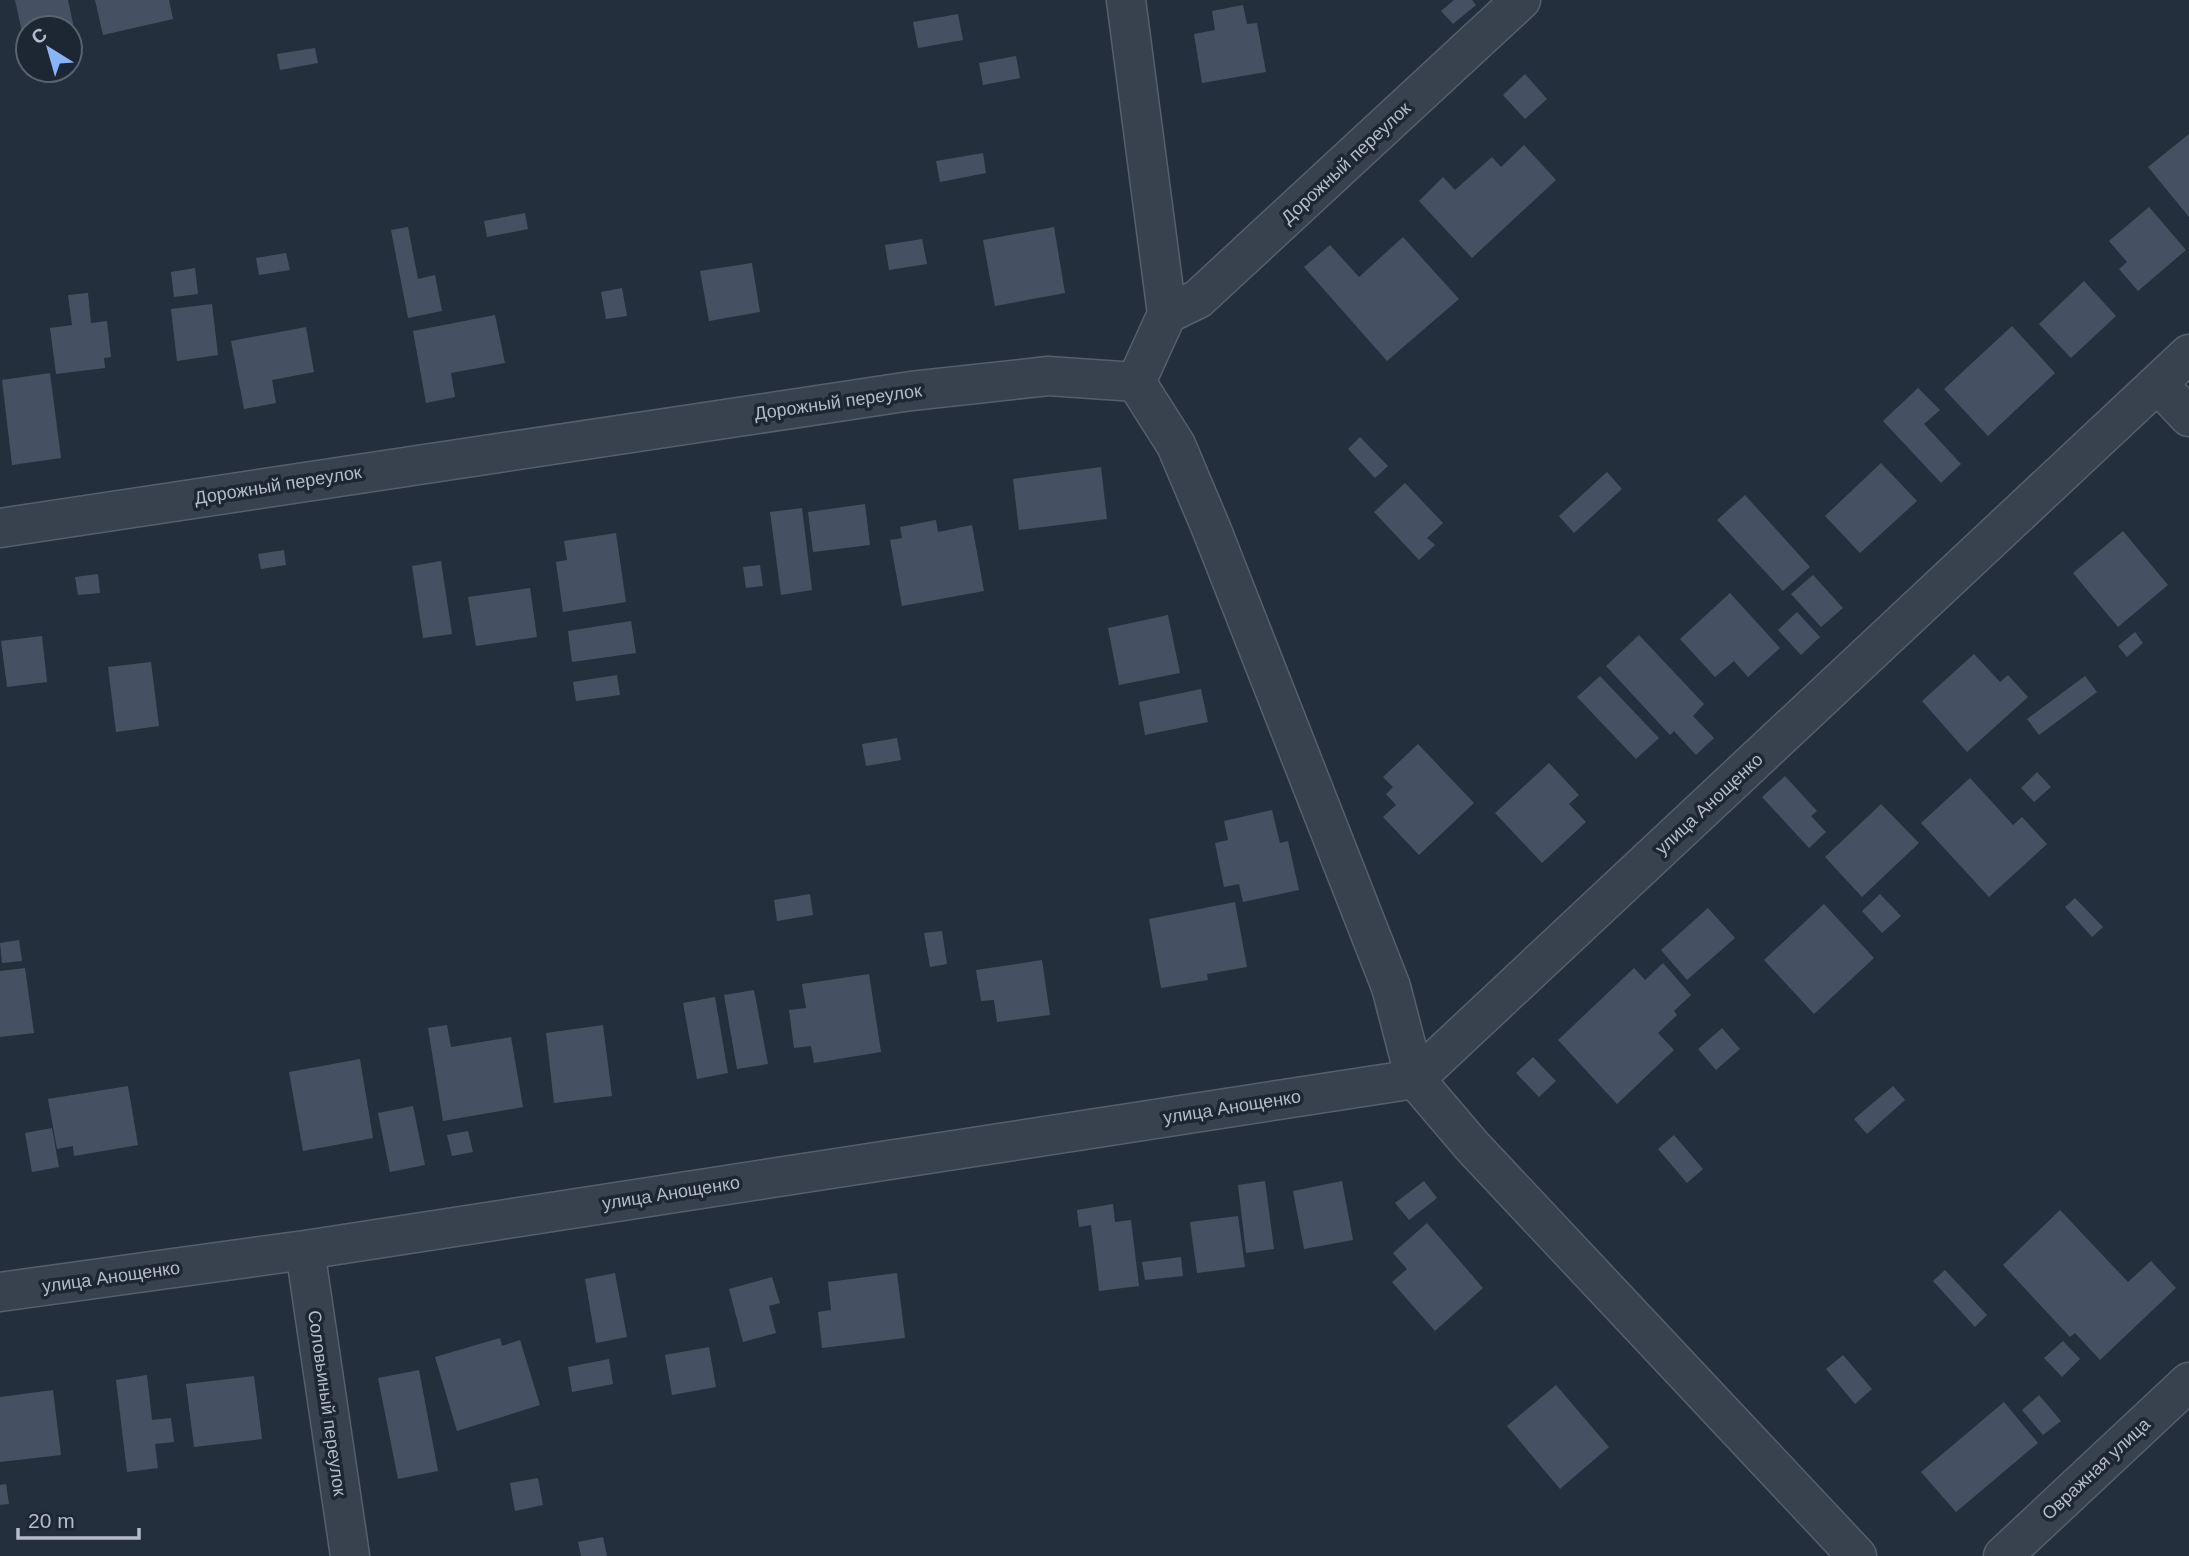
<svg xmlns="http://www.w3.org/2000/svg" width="2189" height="1556" viewBox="0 0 2189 1556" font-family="Arial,sans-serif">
<rect width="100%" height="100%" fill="#242f3e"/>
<path fill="#455162" d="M15,0H68L77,42L70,44V28H28L27,55Z
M95,0H169L173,19L103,35Z
M1454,0H1472L1476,5L1453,24L1441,11Z
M1243,5L1247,24L1257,23L1266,72L1202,83L1194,34L1215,30L1212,11Z
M958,14L963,40L918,48L913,22Z
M315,48L318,63L280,70L277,54Z
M1016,56L1020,78L983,85L979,63Z
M1525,74L1547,99L1525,119L1503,95Z
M2189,134V217L2148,167Z
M1524,145L1556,180L1472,258L1419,201L1443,177L1455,190L1492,157L1501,167Z
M983,153L986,173L940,182L936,161Z
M2149,207L2186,250L2138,291L2119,269L2127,262L2109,241Z
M525,213L528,229L487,237L484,221Z
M408,227L418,279L435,275L442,311L408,318L391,230Z
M1054,227L1065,293L995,306L983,240Z
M1403,237L1459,299L1387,361L1304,267L1330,245L1359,277Z
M922,239L927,264L889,270L885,245Z
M286,253L290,270L259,275L256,258Z
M752,263L760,312L709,321L700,271Z
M195,268L198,294L174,297L171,272Z
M2084,281L2116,316L2071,358L2039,324Z
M622,288L627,316L606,319L601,292Z
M88,293L91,323L107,321L111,357L104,358L105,368L56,374L50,328L72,325L68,295Z
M212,304L218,355L177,361L171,309Z
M495,315L505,363L451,373L455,397L426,403L413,331Z
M2012,326L2055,373L1988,436L1944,389Z
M306,327L314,372L272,380L276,403L244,409L231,341Z
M50,373L61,458L12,465L2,380Z
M1918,388L1940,410L1924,424L1961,464L1941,483L1883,421Z
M1360,437L1388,466L1375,478L1348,449Z
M1881,463L1917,501L1860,553L1825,516Z
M1101,467L1107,519L1019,530L1013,479Z
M1607,472L1622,489L1574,533L1559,516Z
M1405,483L1443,523L1427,538L1435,545L1419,560L1374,512Z
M1745,495L1810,567L1783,591L1717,520Z
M865,504L870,545L813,552L808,512Z
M802,508L812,590L781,595L770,512Z
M936,520L938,532L972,525L984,591L902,606L890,540L902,538L900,527Z
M2123,531L2168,585L2118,627L2073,573Z
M616,533L626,602L563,612L556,562L567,560L564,541Z
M284,550L286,565L261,569L258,554Z
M441,561L452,634L423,638L412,566Z
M760,565L763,586L746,588L743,567Z
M98,574L100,593L78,595L75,577Z
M1813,575L1843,608L1821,627L1791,594Z
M530,588L537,637L476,646L468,597Z
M1730,593L1780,648L1748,677L1734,661L1715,677L1680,639Z
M1797,612L1820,637L1801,655L1778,630Z
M1168,615L1180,673L1119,685L1108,628Z
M631,621L636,653L572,662L568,631Z
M2135,632L2143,643L2127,657L2118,646Z
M1639,635L1704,704L1693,716L1714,738L1696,755L1674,731L1670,735L1606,666Z
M42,636L47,682L7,687L1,641Z
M1974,654L2000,682L2008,675L2028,697L1967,752L1922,701Z
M151,662L159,726L116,732L108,667Z
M617,675L620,695L576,701L573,682Z
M1600,676L1659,738L1636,759L1577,697Z
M2085,676L2097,692L2039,735L2027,719Z
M1201,689L1208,722L1145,735L1139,702Z
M897,738L901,760L866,766L862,744Z
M1418,744L1474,803L1419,855L1383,817L1396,805L1386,794L1393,787L1383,777Z
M1549,763L1579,795L1569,804L1586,822L1542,863L1495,813Z
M2037,772L2051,787L2034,802L2021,788Z
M1785,776L1817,811L1811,816L1826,832L1809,848L1762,797Z
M1970,778L2013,825L2022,817L2047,844L1989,897L1921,823Z
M1881,804L1919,843L1862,897L1825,857Z
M1272,810L1280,843L1288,841L1299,890L1243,902L1239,884L1224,887L1215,843L1228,840L1224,821Z
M810,894L813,915L777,921L774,900Z
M1880,894L1901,916L1882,933L1862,911Z
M2075,898L2103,927L2092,937L2065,907Z
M1235,902L1247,967L1207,974L1208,980L1161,988L1149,919Z
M1824,904L1874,958L1814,1014L1764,960Z
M1708,908L1735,938L1687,980L1661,950Z
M942,931L947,964L930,967L924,933Z
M19,940L22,961L2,963L0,943Z
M1042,960L1050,1015L997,1022L994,1000L981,1001L976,970Z
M1663,963L1691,995L1674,1011L1677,1015L1658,1033L1674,1050L1617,1104L1558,1040L1634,968L1645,980Z
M25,968L34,1033L0,1037V971Z
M869,974L881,1052L814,1063L811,1046L794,1048L789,1010L806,1008L802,984Z
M754,990L768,1064L737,1069L724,995Z
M715,997L728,1073L697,1079L683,1003Z
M447,1025L451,1047L511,1037L523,1107L443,1121L428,1028Z
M603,1025L612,1096L554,1103L546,1033Z
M1722,1028L1740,1049L1716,1070L1698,1049Z
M1533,1057L1556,1081L1539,1097L1516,1073Z
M360,1059L373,1138L303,1151L289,1072Z
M128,1086L138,1145L74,1156L73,1146L57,1149L48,1099Z
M1893,1086L1905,1100L1867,1134L1854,1119Z
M413,1106L425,1165L390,1172L378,1113Z
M52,1128L59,1167L32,1172L25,1133Z
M468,1131L473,1152L452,1156L447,1135Z
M1674,1135L1703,1169L1687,1183L1658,1149Z
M1265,1181L1274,1249L1246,1253L1238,1185Z
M1342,1181L1353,1240L1304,1249L1293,1191Z
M1424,1181L1437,1198L1409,1220L1395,1203Z
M1113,1204L1115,1222L1131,1220L1139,1286L1099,1291L1091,1225L1079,1227L1077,1210Z
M2060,1210L2128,1282L2151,1261L2176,1288L2100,1360L2075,1333L2070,1337L2003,1265Z
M1238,1216L1245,1267L1197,1273L1190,1222Z
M1427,1223L1483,1288L1435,1331L1392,1282L1407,1269L1393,1253Z
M1181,1257L1183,1276L1145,1280L1142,1262Z
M1945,1270L1987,1315L1975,1327L1933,1281Z
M615,1273L627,1337L596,1343L585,1279Z
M897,1273L905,1338L822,1348L818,1312L831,1310L828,1282Z
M772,1277L780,1303L769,1306L776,1333L743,1342L729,1289Z
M500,1338L502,1346L520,1340L540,1405L457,1431L435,1357Z
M2063,1341L2080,1359L2062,1377L2044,1358Z
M709,1347L716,1387L672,1395L665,1355Z
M1843,1355L1872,1389L1855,1404L1826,1369Z
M609,1359L613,1384L572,1392L568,1367Z
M419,1370L438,1471L398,1479L378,1378Z
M147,1375L152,1420L171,1418L174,1442L155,1444L158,1468L127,1472L116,1380Z
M254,1376L262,1439L194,1447L186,1384Z
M1556,1385L1609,1447L1560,1489L1507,1426Z
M53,1390L61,1455L0,1462V1397Z
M2039,1395L2061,1421L2043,1435L2022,1410Z
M2004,1402L2038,1443L1956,1512L1921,1472Z
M538,1478L543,1505L515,1511L510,1483Z
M6,1484L9,1504L0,1505V1485Z
M603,1537L607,1556H581L578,1542Z"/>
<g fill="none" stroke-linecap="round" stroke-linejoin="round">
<defs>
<path id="minor" d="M1126,0L1167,314
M1136,382L1176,445L1211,528L1391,987L1415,1079L1472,1146L1857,1556
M2158,384L2189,417
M0,528L911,391L1048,376L1136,382L1167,314L1198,299L1521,0
M305,1250L350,1556
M0,1292L305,1250L1415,1079L2189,354
M2003,1556L2189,1382"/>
</defs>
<use href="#minor" stroke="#565f6c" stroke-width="41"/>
<use href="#minor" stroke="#38414e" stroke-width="38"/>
</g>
<g text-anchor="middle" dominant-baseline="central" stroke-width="7" stroke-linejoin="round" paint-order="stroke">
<g font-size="18" fill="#b4bcc9" stroke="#1d2633">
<text transform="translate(1346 163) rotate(-43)">Дорожный переулок</text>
<text transform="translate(838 402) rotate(-8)">Дорожный переулок</text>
<text transform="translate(278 485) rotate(-9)">Дорожный переулок</text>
<text transform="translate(1709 804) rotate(-43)">улица Анощенко</text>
<text transform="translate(1232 1107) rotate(-9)">улица Анощенко</text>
<text transform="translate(671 1193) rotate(-9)">улица Анощенко</text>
<text transform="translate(111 1277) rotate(-8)">улица Анощенко</text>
<text transform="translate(327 1403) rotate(82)">Соловьиный переулок</text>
<text transform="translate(2096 1469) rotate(-43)">Овражная улица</text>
</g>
</g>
<g transform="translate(49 49) rotate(323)"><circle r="33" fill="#1d2633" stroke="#59626f" stroke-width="2"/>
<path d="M0-5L12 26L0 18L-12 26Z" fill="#8ab4f8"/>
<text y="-10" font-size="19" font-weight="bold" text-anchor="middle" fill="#b4bcc9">С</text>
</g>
<path d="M18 1528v10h121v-10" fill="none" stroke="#b4bcc9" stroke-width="3.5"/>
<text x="28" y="1528" font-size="21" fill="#b4bcc9" stroke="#1d2633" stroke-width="5" paint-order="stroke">20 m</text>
</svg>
